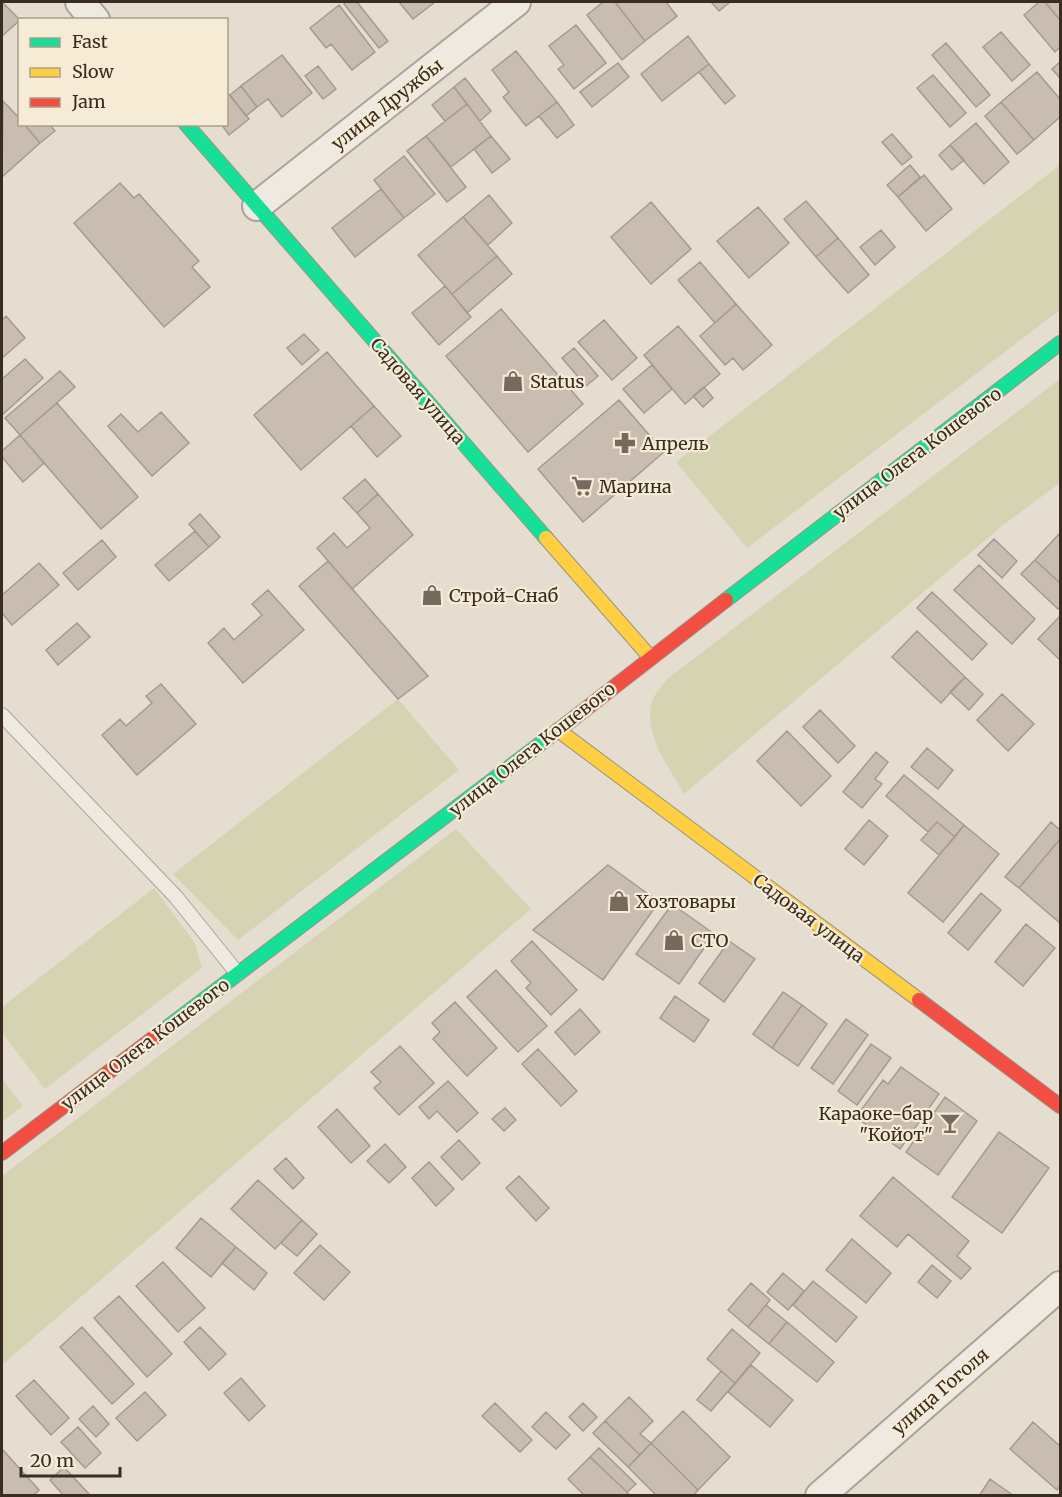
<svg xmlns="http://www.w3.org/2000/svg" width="1062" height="1497" viewBox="0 0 1062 1497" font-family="Merriweather,serif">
<rect width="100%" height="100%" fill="#e5ded0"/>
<path fill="#d5d4b2" d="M1060,165V310L747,548L676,462Z
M1060,379V483L1002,526L684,794C669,767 643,735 652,702C654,694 662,686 667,679Z
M398,699L459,770L238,940L173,874Z
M456,829L531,909L2,1365V1176Z
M154,888L195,943L202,968L45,1089L2,1033V1007Z
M2,1078L23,1106L2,1122Z"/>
<path fill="#c9bdb1" stroke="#a69a8f" stroke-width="1.5" d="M2,2L20,20L2,36Z
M346,2H357L388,41L379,48L344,4Z
M399,2H435L413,19Z
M603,2H615L645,41L622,60L587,15Z
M615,2H666L677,16L645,41Z
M711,2H730L719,11Z
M1039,2H1045L1060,20V47L1055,52L1024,15Z
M1045,2H1060V20Z
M339,5L375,52L352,70L331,44L326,48L310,28Z
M576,25L606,63L574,89L558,69L564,65L549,46Z
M1001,32L1030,65L1012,81L983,47Z
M688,36L709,64L662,101L641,74Z
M946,43L990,95L976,107L932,55Z
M516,51L557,102L526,126L503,97L509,92L492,70Z
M282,55L312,93L282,117L268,99L257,107L241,86Z
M1060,62V78L1052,69Z
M618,63L629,77L592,107L580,92Z
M709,64L735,96L725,104L699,72Z
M318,66L336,89L323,99L305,76Z
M1037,72L1060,99V117L1034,140L1001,102Z
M933,75L966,113L950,127L917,88Z
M465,78L491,111L480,121L454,87Z
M241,86L257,107L246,116L230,95Z
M454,87L467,104L445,121L432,105Z
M226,91L249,119L229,135L221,124H226Z
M3,101L20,119V124H24L40,143L2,177Z
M557,102L574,125L557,138L539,116Z
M1001,102L1034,140L1017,154L985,116Z
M467,104L491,136L451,167L426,136Z
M976,123L1009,162L984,184L950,145Z
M24,124H49L55,131L40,143Z
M892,134L912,157L902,165L882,142Z
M426,136L466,187L447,202L407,151Z
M491,136L510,159L492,173L474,149Z
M950,145L964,160L952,170L939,155Z
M404,156L435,194L404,218L374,180Z
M910,165L920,177L898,197L887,185Z
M924,175L952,209L926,231L898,197Z
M120,183L134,198L139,194L199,261L192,267L210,287L164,327L74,223Z
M381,189L404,218L355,257L332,228Z
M489,195L512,223L488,245L463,217Z
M806,201L838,238L816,257L784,219Z
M651,202L691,249L651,284L611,237Z
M758,207L789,243L749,278L717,241Z
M463,217L497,256L452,294L418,255Z
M881,230L895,247L875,265L860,247Z
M838,238L869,275L848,293L816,257Z
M497,256L512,274L467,313L452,294Z
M700,262L736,304L715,323L678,280Z
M445,286L471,317L439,345L412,313Z
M736,304L772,345L743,370L733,358L725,365L700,336Z
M501,309L583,404L528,452L446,356Z
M6,316L25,338L2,358V320Z
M604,320L637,358L612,380L578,342Z
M678,326L720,374L685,404L644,355Z
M304,334L319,350L302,365L287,348Z
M574,348L598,376L586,386L562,358Z
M327,352L374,406L301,470L254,415Z
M25,359L43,378L2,415V379Z
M652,365L672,389L644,413L623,389Z
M60,371L75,387L20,435L5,418Z
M704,387L713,398L703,407L693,396Z
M619,400L664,452L583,522L538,469Z
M57,403L138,497L101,529L20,435Z
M374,406L401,436L377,457L351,426Z
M161,412L189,443L152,476L108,426L121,414L138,432Z
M20,435L44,463L23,482L2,457V451Z
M365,479L378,494L357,513L343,498Z
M378,494L413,535L352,589L317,548L334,533L347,548L370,528L357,513Z
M200,514L220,537L209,547L189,524Z
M195,531L209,547L169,581L155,565Z
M1060,533V583L1035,560Z
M994,539L1017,561L1002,578L978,555Z
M102,540L116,557L78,590L63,573Z
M1035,560L1060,583V607L1058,609L1021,574Z
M328,561L428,676L398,699L299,586Z
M39,563L59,585L12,625L2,613V595Z
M979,565L1035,619L1012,644L954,590Z
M268,590L304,630L243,683L208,643L224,628L234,640L262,615L252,604Z
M932,592L987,644L972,660L917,608Z
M1060,616V660L1038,639Z
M77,623L90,637L58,665L46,650Z
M917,631L965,677L941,703L892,657Z
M965,677L983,694L969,710L950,692Z
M161,684L196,724L137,775L102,735L120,719L126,726L152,703L146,696Z
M1002,694L1034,724L1008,751L977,720Z
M820,710L855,746L838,763L803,727Z
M787,731L831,776L801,806L757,761Z
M927,748L953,770L938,789L911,767Z
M876,752L888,762L875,779L882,784L862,808L843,792Z
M904,775L964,825L955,837L937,822L928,832L886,796Z
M869,820L888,836L864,865L845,849Z
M937,822L955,837L939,855L921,840Z
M1051,822L1060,830V839L1019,888L1005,877Z
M964,825L999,854L943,922L908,893Z
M1060,839V923L1019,888Z
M608,865L659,902L603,980L533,930Z
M981,893L1001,910L968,950L948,933Z
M672,904L714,934L679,984L636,954Z
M1026,924L1055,948L1023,986L995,962Z
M532,941L577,990L551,1015L526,988L531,983L511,961Z
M729,941L755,959L724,1002L699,983Z
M496,970L547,1026L518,1052L467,997Z
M783,992L802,1005L772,1048L753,1034Z
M675,996L709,1020L694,1042L660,1018Z
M455,1002L497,1048L467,1076L433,1039L440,1032L432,1023Z
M802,1005L827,1024L798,1066L772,1048Z
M580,1009L600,1032L575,1055L555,1032Z
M846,1019L868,1035L833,1084L811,1068Z
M871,1044L891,1058L857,1105L838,1091Z
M400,1046L434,1083L399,1115L374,1088L381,1082L371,1072Z
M538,1049L577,1091L561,1106L522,1064Z
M901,1067L939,1094L900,1149L856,1117L883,1080L888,1084Z
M448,1081L478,1113L457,1132L437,1111L429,1119L419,1107Z
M945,1097L977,1121L938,1175L906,1152Z
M505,1108L516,1120L504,1131L492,1119Z
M337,1109L370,1146L351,1163L318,1127Z
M999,1132L1049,1168L1002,1233L952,1197Z
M459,1140L480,1163L462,1180L441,1157Z
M385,1144L406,1167L389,1183L367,1161Z
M286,1158L304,1178L293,1189L274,1169Z
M429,1162L454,1189L436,1206L412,1178Z
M519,1176L549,1208L536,1221L506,1188Z
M893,1177L969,1241L957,1256L971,1268L961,1279L908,1234L897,1247L860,1216Z
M258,1180L302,1220L275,1249L231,1209Z
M201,1218L236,1247L211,1277L176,1248Z
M302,1220L317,1234L297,1256L281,1243Z
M852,1239L891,1273L866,1303L826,1270Z
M320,1245L350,1272L324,1300L294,1273Z
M236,1247L267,1273L254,1290L222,1263Z
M163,1262L205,1308L178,1332L136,1286Z
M932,1265L951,1281L937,1298L918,1282Z
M783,1273L804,1291L788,1310L767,1292Z
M813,1281L857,1317L836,1342L793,1305Z
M751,1283L770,1300L748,1327L728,1310Z
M119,1296L172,1354L147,1377L94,1318Z
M766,1305L787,1322L769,1344L748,1327Z
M787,1322L834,1362L817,1382L769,1344Z
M82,1327L134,1384L112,1404L60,1347Z
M200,1327L226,1354L209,1370L184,1342Z
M732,1329L760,1353L735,1383L707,1359Z
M751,1365L793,1400L770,1427L728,1392Z
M721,1371L735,1383L711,1411L697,1400Z
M241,1378L265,1406L249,1421L224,1393Z
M34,1380L69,1418L51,1435L16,1396Z
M145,1392L166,1415L137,1441L116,1418Z
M629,1397L653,1421L640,1434L651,1443L640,1455L605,1421Z
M495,1403L532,1440L520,1452L482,1416Z
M583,1403L597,1417L583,1431L569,1417Z
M93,1406L109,1424L96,1437L79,1419Z
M683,1411L730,1457L698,1490L651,1443Z
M546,1412L570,1435L556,1449L532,1427Z
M605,1421L640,1455L628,1467L593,1433Z
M1033,1422L1060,1446V1486L1057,1490L1010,1449Z
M78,1427L101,1453L85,1468L61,1442Z
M651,1443L698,1490L693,1496H657L628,1467Z
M599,1448L636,1484L627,1492L590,1457Z
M2,1449L39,1490L33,1496H2Z
M590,1457L627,1492L630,1496H585L568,1479Z
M64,1467L89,1494L87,1496H64L50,1480Z
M990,1479L1014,1496H979Z"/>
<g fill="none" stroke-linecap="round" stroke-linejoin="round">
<defs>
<path id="lane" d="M2,715L176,897L238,974"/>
<path id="street" d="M80,2L95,20
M257,206L516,2
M820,1496L1060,1286"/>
<path id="fast" d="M186,124L546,538
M726,600L1060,343
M164,1030L565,725"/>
<path id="slow" d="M546,538L650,657
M558,730L919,1000"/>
<path id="jam" d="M565,725L726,600
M919,1000L1060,1106
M2,1153L164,1030"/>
</defs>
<use href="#lane" stroke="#aba398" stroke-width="16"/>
<use href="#street" stroke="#aba398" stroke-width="32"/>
<use href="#fast" stroke="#9a9388" stroke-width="16"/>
<use href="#slow" stroke="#9a9388" stroke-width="16"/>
<use href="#jam" stroke="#9a9388" stroke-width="16"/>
<use href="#lane" stroke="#eee9e1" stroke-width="14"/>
<use href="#street" stroke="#eee9e1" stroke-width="28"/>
<use href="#fast" stroke="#16e098" stroke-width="14"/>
<use href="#slow" stroke="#ffcf43" stroke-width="14"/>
<use href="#jam" stroke="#f24e42" stroke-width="14"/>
</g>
<defs>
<symbol id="shop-bare" viewBox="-9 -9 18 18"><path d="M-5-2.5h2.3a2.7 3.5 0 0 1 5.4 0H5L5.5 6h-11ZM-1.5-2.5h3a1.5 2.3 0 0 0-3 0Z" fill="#766a5e" stroke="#f6ecd6" stroke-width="2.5" paint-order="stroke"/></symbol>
<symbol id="pharmacy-bare" viewBox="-9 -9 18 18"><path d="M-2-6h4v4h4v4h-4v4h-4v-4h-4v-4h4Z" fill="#766a5e" stroke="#f6ecd6" stroke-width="2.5" paint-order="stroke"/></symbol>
<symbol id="supermarket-bare" viewBox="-9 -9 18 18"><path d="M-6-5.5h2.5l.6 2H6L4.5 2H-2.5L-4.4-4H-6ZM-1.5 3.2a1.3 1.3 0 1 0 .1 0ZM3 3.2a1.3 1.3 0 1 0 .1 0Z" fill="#766a5e" stroke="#f6ecd6" stroke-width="2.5" paint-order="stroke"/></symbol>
<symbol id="bar-bare" viewBox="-9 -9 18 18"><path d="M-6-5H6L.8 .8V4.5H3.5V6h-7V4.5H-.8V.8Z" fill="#766a5e" stroke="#f6ecd6" stroke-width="2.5" paint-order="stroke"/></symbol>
</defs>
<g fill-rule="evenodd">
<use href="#shop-bare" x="498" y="366" width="30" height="30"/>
<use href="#pharmacy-bare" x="610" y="428" width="30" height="30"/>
<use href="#supermarket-bare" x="567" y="471" width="30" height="30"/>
<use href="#shop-bare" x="417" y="580" width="30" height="30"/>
<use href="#shop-bare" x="604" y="886" width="30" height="30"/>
<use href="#shop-bare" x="659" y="925" width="30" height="30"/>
<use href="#bar-bare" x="935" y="1108" width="30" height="30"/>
</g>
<g text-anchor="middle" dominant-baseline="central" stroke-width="4.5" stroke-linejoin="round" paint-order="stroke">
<g font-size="18" fill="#3a2c20" stroke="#f6ecd6">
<text transform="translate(387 104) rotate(-38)">улица Дружбы</text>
<text transform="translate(418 391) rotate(49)">Садовая улица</text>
<text transform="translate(917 453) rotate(-37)">улица Олега Кошевого</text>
<text transform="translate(532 749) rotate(-38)">улица Олега Кошевого</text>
<text transform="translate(809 918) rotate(37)">Садовая улица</text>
<text transform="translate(145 1044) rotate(-37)">улица Олега Кошевого</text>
<text transform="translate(940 1391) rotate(-41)">улица Гоголя</text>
</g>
<g font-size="18" fill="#3a2c20" stroke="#f6ecd6" text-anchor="start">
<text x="530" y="381">Status</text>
<text x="642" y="443">Апрель</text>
<text x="599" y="486">Марина</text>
<text x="449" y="595">Строй-Снаб</text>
<text x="636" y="901">Хозтовары</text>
<text x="691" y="940">СТО</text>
<text x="933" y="1113" text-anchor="end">Караоке-бар<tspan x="933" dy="21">"Койот"</tspan></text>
</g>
</g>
<rect width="1062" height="1497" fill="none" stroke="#3a2c20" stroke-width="6"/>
<rect x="18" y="18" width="210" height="108" fill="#f6ecd6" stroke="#ab9f8d" stroke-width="1.5"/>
<rect x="30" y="38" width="30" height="9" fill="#16e098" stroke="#ab9f8d" stroke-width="1.5"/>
<text x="72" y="48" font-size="18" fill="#3a2c20">Fast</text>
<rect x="30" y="68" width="30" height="9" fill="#ffcf43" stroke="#ab9f8d" stroke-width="1.5"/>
<text x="72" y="78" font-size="18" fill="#3a2c20">Slow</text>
<rect x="30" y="98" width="30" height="9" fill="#f24e42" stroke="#ab9f8d" stroke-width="1.5"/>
<text x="72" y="108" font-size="18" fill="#3a2c20">Jam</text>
<path d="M21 1467v9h99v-9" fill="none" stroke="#3a2c20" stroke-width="3"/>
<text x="30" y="1467" font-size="18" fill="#3a2c20" stroke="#f6ecd6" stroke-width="4.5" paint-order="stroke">20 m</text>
</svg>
